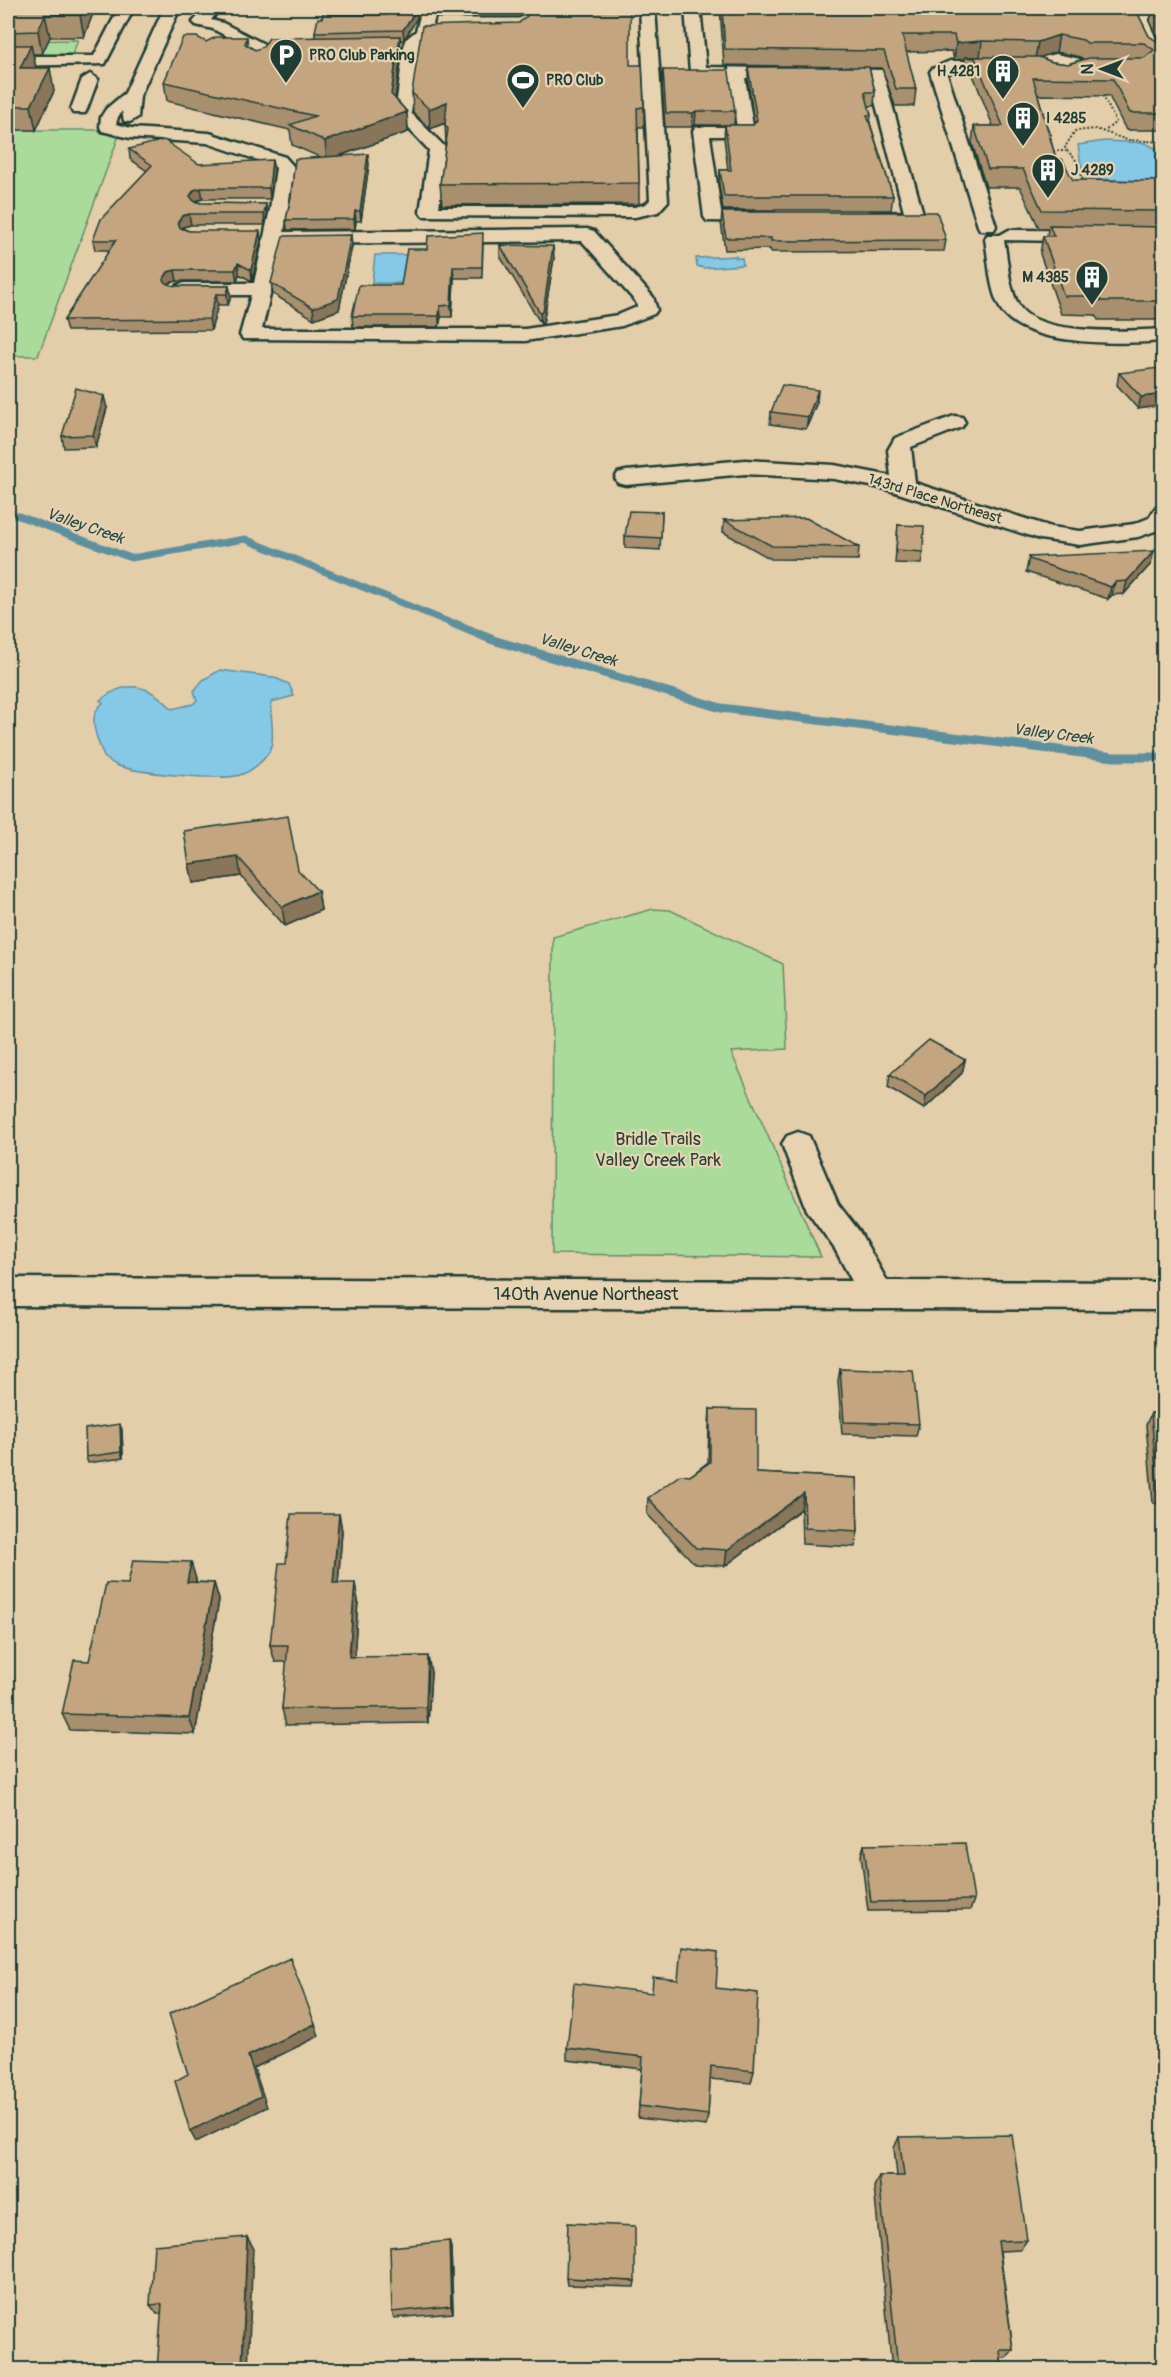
<svg xmlns="http://www.w3.org/2000/svg" width="1171" height="2377" viewBox="0 0 1171 2377" font-family="Pangolin,sans-serif">
<rect width="100%" height="100%" fill="#e4cda9"/>
<filter id="ink" filterUnits="userSpaceOnUse"><feTurbulence type="fractalNoise" baseFrequency=".0167" numOctaves="2"/><feDisplacementMap in="SourceGraphic" scale="12" xChannelSelector="R" yChannelSelector="G"/><feConvolveMatrix kernelMatrix="1 2 1 2 8 2 1 2 1" color-interpolation-filters="sRGB"/></filter>
<g filter="url(#ink)">
<path fill="#aadb9b" stroke="#648c68" stroke-width="1.5" d="M78,40L72,55L8,56V41Z
M8,130H121L38,356H8Z
M653,909L670,910L783,964L787,1049L731,1052L821,1257L552,1254L553,937Z"/>
<path fill="#86c8e7" stroke="#5d909f" stroke-width="1.5" d="M1105,141L1145,143L1163,152V182L1088,181L1081,165L1078,145Z
M375,255H409L404,283H372Z
M736,256V258H742L743,265L703,268L697,266L696,258Z
M220,670L273,677L289,684L294,696L271,702C270,717 276,739 269,752C263,762 250,772 240,775C220,781 135,773 116,765C112,763 108,760 104,757C98,740 85,716 103,703L100,700C128,679 149,684 172,709L193,704L197,700L194,691L203,680Z"/>
<g fill="none" stroke-linecap="round" stroke-linejoin="round">
<path stroke="#5d909f" stroke-width="7" d="M8,514L19,516L131,558L245,539L458,626"/>
<path stroke="#5d909f" stroke-width="9" d="M455,624L493,640L721,708L1114,757H1164"/>
<defs>
<path id="minor" d="M119,8H134L105,64L8,66V56H94Z
M164,8H180L140,96L138,117L130,122L124,121L122,111L118,117L116,124L131,128L209,133L285,157L294,167L284,232L587,229L594,231L653,297L657,310L654,314L622,326L525,341L243,339L240,335L251,295H185L178,293L175,289L178,285L185,283H254L270,209L276,168L273,165L207,143L130,138L102,131L100,127L101,117L106,109L125,93ZM582,241L636,302L637,307L618,315L525,329H262L282,244Z
M195,8H209L215,15L211,20L223,23L268,46L270,53L263,65L257,67L249,62L254,51L213,29L196,25L193,22L199,15Z
M327,8H341V12H381L389,8H523L527,11L519,16H435L431,32L421,42L411,113L447,149L439,207H635L646,204L650,200L640,8H655L668,201L658,212L635,217L423,216L420,212L429,150L395,114L405,40L416,31L420,16H396L393,20L388,22H332L324,17Z
M685,8H700L706,67L882,70L924,217L921,221L876,222L870,221L867,217L870,213L904,212L869,78H745L754,132L752,136H710L721,212H768L774,213L777,217L774,221L768,222L707,221L704,217L693,131L695,127H737L729,78L698,77L690,72Z
M1134,8H1150L1152,13L1148,21L1157,41L1164,49V62C1146,57 1138,36 1132,21L1136,13Z
M1056,54L1080,59L1088,69C1076,84 1045,81 1033,66L1039,58ZM1056,64L1069,66L1070,68L1060,69L1050,65Z
M950,61H1009L1017,66L1009,71H953L947,74L996,226L994,230H980L978,226L930,72L932,69Z
M90,74L98,79L87,109L85,113H73L71,109L82,79Z
M1009,230L1164,231V243L1004,240C1008,260 1008,285 1018,304C1034,337 1132,331 1164,329V341C1124,344 1019,348 999,306C989,287 989,260 985,239L987,235H1000Z
M954,416L962,417L965,422L962,427L911,447L915,483L1051,527L1080,531L1134,524L1149,518L1156,507L1164,505V528L1138,537L1080,545L1040,539L886,489L834,479L745,474L626,485L618,483L615,478L618,473L626,471L745,460L834,465L891,476L888,450L895,438Z
M798,1132L809,1136L838,1204L859,1231L887,1281L1164,1282V1310L8,1306V1278L852,1281L835,1249L807,1210L782,1144L787,1136Z"/>
</defs>
<use href="#minor" stroke="#1f3d34" stroke-width="5"/>
<path stroke="#1f3d34" stroke-width="2" stroke-dasharray="2 2" stroke-linecap="butt" d="M1101,92L1116,122L1105,131
M1045,128L1051,134V146L1058,162
M1053,151H1066
M1085,183C1079,175 1080,167 1075,159C1072,154 1067,153 1065,147L1075,131L1096,129L1127,140L1164,142"/>
<use href="#minor" fill="#e7d3b1" fill-rule="evenodd"/>
</g>
<path fill="#a88f6e" stroke="#1f3d34" stroke-width="1.5" fill-rule="evenodd" d="M8,8H95L84,37H50L42,54H33L36,68L54,91L36,130H8Z
M342,8H385L380,10H343Z
M720,8H1135L1149,36L1164,46V130H1126L1109,96L1038,95L1056,159L1073,180L1164,181V307H1162L1159,320H1098L1096,315L1061,314L1040,254L1043,236H1047L1048,228H1039L1020,187H986L972,143L974,126H993L973,75L963,73L965,59L954,60L952,51L906,52L916,89L914,106H895L882,68H869L875,92L874,106H868L871,115L870,123L893,196L891,210H723L719,184L720,170H728L724,138L725,125H753L754,123L748,80V67H850L724,65ZM1056,52L1080,57L1083,59L1068,64L1052,62L1040,57Z
M1153,8H1164V46L1159,40L1150,21Z
M417,9V18L404,40H400L401,54L395,98L407,112L408,132L339,156L369,164L361,221H356L355,229L287,230L286,220L320,157L292,145L290,130L167,101L164,82L206,42L247,37L248,46L255,50L315,37V32L322,18L331,15H387Z
M527,16L630,65L644,107V127H638L639,183V204L442,205L440,184L446,144L445,123L430,129L413,112L412,93L519,23Z
M663,70L735,111L734,125H695L692,127H665L662,84Z
M129,149L199,164L274,170L270,199H203L195,201L201,203L266,204L267,214L265,225H191L183,227L182,228L189,231L261,241L252,281L239,274L237,281H177L169,283L168,285L175,286H229L231,297L228,305H218L211,330L67,331L64,320L110,250H95L93,240L147,171L130,159Z
M722,212L946,240L944,251L771,252L770,249L725,250L721,223Z
M483,244L482,278H454L452,317H441L439,327H353L352,316L401,285L427,249Z
M500,245L554,258L543,324H541L500,256Z
M352,246L339,310L314,319L273,294L271,283Z
M1164,372L1138,409L1117,385L1119,373Z
M817,402L806,429L770,424L771,412Z
M107,408L96,447L64,448L62,436Z
M662,512L660,550L625,548V536Z
M724,520L859,547L858,560L771,559L723,532Z
M898,525L923,552L921,564L895,563Z
M1029,557L1151,564L1124,594L1112,595L1108,599L1026,572Z
M184,831L318,891L321,910L285,926L241,876L193,883Z
M965,1060L962,1073L924,1109L888,1087L890,1074Z
M840,1369L919,1424L916,1436L842,1434L838,1381Z
M710,1409L756,1473L856,1478L858,1531L855,1547L802,1544L801,1509L725,1566L695,1564L647,1514L648,1498L690,1476L708,1462L709,1425Z
M1151,1413L1164,1414V1504L1153,1503L1146,1425Z
M122,1430L123,1458L88,1463L86,1457Z
M339,1514L342,1531L338,1583L358,1600L354,1657L431,1672L428,1723L286,1725L282,1709L287,1662H275L270,1645L286,1563Z
M196,1579V1582L214,1583L219,1600L195,1734L70,1730L62,1714L128,1584Z
M864,1845L974,1900L970,1910L868,1911L861,1855Z
M716,1988L754,2071L751,2083L710,2079L708,2115L706,2126L638,2118L642,2069L567,2060V2048L652,1993Z
M899,2137L1027,2240L1020,2250L1000,2251L1013,2350L1006,2358H1001L1002,2370H892L874,2187L879,2176H897L894,2148Z
M449,2241L451,2248L453,2313L394,2318L392,2312Z
M253,2247L161,2314H157L150,2305Z
M566,2278L635,2281L634,2287L567,2285Z"/>
<path fill="#88745a" stroke="#1f3d34" stroke-width="1.5" d="M83,8H95L84,37L80,15Z
M946,8H955L954,15Z
M417,9V18L404,40L403,30Z
M45,15L50,37L42,54L38,31Z
M1059,35L1056,52L1035,59L1038,42Z
M400,36L401,54L393,114L391,94Z
M982,41L980,57H965V59L954,60L956,43Z
M31,45L36,68H20Z
M50,68L54,91L36,130L31,106Z
M447,102L448,122L430,129L429,109Z
M696,111L695,125L692,127L693,113Z
M407,112L408,132L327,160L325,141Z
M368,154L369,164L361,221L360,211Z
M272,160L274,170L270,199L269,188Z
M201,188L203,199L195,201L192,206L190,196L194,190Z
M266,204L267,214L265,225L264,214Z
M355,211L356,221L355,229L354,219Z
M189,214L191,225L183,227L180,232L178,222L182,216Z
M260,231L261,241L252,281L251,270Z
M351,235L352,246L339,310L314,319L313,308Z
M553,246L554,258L543,324H541L540,313Z
M238,263L239,274L237,281L235,270Z
M453,267L454,278L452,317L451,305Z
M175,270L177,281L169,283L165,290L163,280L168,272Z
M229,286L231,297L228,305L227,294Z
M216,294L218,305L211,330L209,319Z
M440,306L441,317L439,327V316Z
M818,390L817,402L806,429L808,417Z
M1164,394V405L1138,409L1141,397Z
M104,396L107,408L96,447L93,435Z
M1154,551L1151,564L1124,594L1127,581Z
M1115,582L1112,595L1108,599L1111,587Z
M238,857L241,876L193,883L189,864Z
M318,891L321,910L285,926L282,907Z
M965,1060L962,1073L924,1109L926,1096Z
M120,1424L122,1430L123,1458L121,1452Z
M804,1493L801,1509L725,1566L727,1550Z
M339,1514L342,1531L337,1600L333,1583Z
M191,1562L196,1579L193,1599L187,1582Z
M214,1583L219,1600L195,1734L189,1718Z
M355,1583L358,1600L353,1673L349,1657Z
M428,1656L431,1672L428,1723L426,1707Z
M315,2024L319,2036L254,2068L267,2107L196,2142L190,2131L248,2056Z
M247,2237L253,2247L248,2370H242Z
M449,2241L451,2248L453,2313L451,2306Z"/>
<path fill="#c3a680" stroke="#1f3d34" stroke-width="1.5" d="M8,8H83L80,15H45L38,31L8,32Z
M527,8H630V65H642L644,107L637,108L639,183L440,184L448,129L445,125L447,102L429,109L412,93L422,26L519,23L527,16Z
M722,8H948L949,11L1044,13L1053,8H1135L1149,36L1164,46V113H1130L1113,79L1033,78L1056,159H1062L1073,180L1164,181V211L1042,210L1023,169H988L974,126H1003L975,58L965,57H1039L1052,62L1068,64L1089,58H1144L1154,50L1144,43H1087L1083,40L1059,35L1038,42L982,41L956,43L954,35H902L916,89H896L884,51L725,49Z
M1155,8H1164V25L1162,24Z
M397,9H417L403,30L315,32L318,18H322L324,11L331,15H387Z
M400,36L391,94L407,112L325,141L290,125L315,116L164,82L183,37H197L206,42L216,37H247L245,44L255,50L263,47L269,38Z
M8,45H31L20,68H50L31,106H8Z
M728,66L735,111H696L693,113H666L663,70H726Z
M748,67H869L875,92H865L871,115H867L893,196H724L720,170H731L725,125H753L757,120Z
M164,140L199,164L272,160L269,188H201L194,190L190,196L194,201L201,203L266,204L264,214H189L182,216L178,222L180,228L189,231H260L251,270L238,263L235,270H175L168,272L163,280L168,284L175,286H229L227,294H216L209,319L64,320L116,240H93L101,219L152,165L129,149Z
M368,154L360,211H355L354,219L286,220L291,197L295,159Z
M722,212H937L946,240L771,241V238H726Z
M1049,225L1164,227V288H1158L1163,301H1101L1099,296H1064L1043,236H1054Z
M483,233L482,267H453L451,305L440,306L439,316H352L359,285H401L407,249H427L428,236Z
M351,235L338,299L313,308L271,283L283,236Z
M500,245L553,246L543,312L540,313Z
M1159,368L1164,372V394L1141,397L1119,373Z
M782,385L818,390L808,417L771,412Z
M76,388L104,396L93,435L62,436Z
M629,511L662,512L661,538L625,536Z
M806,518L859,547L772,546L724,520Z
M898,525L924,526L923,552L896,550Z
M1154,551L1127,581L1115,582L1111,587L1029,559V557Z
M288,816L298,870L318,891L282,907L238,857L189,864L184,831Z
M929,1040L965,1060L926,1096L890,1074Z
M840,1369L913,1371L919,1424L844,1422Z
M710,1409L756,1410V1473L856,1478L858,1531L805,1528L804,1493L727,1550L696,1548L648,1498L680,1475L690,1476L710,1462Z
M1151,1413L1164,1414V1492L1158,1491Z
M120,1424L121,1452L86,1457L85,1429Z
M291,1514H339L333,1583H355L349,1657L428,1656L426,1707L282,1709L288,1645H270L279,1563H286Z
M133,1560L191,1562L187,1582L214,1583L189,1718L62,1714L74,1660L89,1661L106,1583L128,1584Z
M965,1843L974,1900L871,1902L864,1845Z
M681,1947L718,1952L716,1988L758,1993L754,2071L711,2066L708,2115L639,2106L643,2057L567,2048L574,1983L652,1993L653,1977L678,1980Z
M290,1958L315,2024L248,2056L261,2096L190,2131L175,2081L188,2074L169,2014Z
M1012,2135L1027,2240L998,2241L1013,2350H1000L1002,2370H898L879,2176H904L899,2137Z
M568,2223L635,2226V2281L566,2278Z
M247,2237L242,2370H157L162,2304L150,2305L154,2245Z
M449,2241L451,2306L392,2312L390,2247Z"/>
</g>
<defs>
<symbol id="parking-pin" viewBox="-11 -11 22 30"><path d="M0 17L-7.5 6A9.5 9.5 0 1 1 7.5 6Z" fill="#1f3d34" stroke="#e7d3b1"/><path d="M-3.5-5.5H1a3.5 3.5 0 0 1 0 7H-1V5.5H-3.5ZM-1-3.4V-.6H.8a1.4 1.4 0 0 0 0-2.8Z" fill="#fff"/></symbol>
<symbol id="building-pin" viewBox="-11 -11 22 30"><path d="M0 17L-7.5 6A9.5 9.5 0 1 1 7.5 6Z" fill="#1f3d34" stroke="#e7d3b1"/><path d="M-4-6H4V6H1V3H-1V6H-4ZM-2.5-4.3h1.7v1.8h-1.7ZM.8-4.3h1.7v1.8H.8ZM-2.5-1h1.7V.8h-1.7ZM.8-1h1.7V.8H.8Z" fill="#fff"/></symbol>
<symbol id="stadium-pin" viewBox="-11 -11 22 30"><path d="M0 17L-7.5 6A9.5 9.5 0 1 1 7.5 6Z" fill="#1f3d34" stroke="#e7d3b1"/><path d="M0-5a6.5 5 0 1 0 0 10a6.5 5 0 1 0 0-10ZM-3.5-1.8h7v3.6h-7Z" fill="#fff"/></symbol>
</defs>
<g fill-rule="evenodd">
<use href="#parking-pin" x="267" y="36" width="38" height="52"/>
<use href="#building-pin" x="984" y="52" width="38" height="52"/>
<use href="#stadium-pin" x="504" y="61" width="38" height="52"/>
<use href="#building-pin" x="1004" y="99" width="38" height="52"/>
<use href="#building-pin" x="1029" y="151" width="38" height="52"/>
<use href="#building-pin" x="1073" y="258" width="38" height="52"/>
</g>
<g text-anchor="middle" dominant-baseline="central" stroke-width="4.5" stroke-linejoin="round" paint-order="stroke">
<g font-size="15" font-weight="bold" fill="#1f3d34" stroke="#e7d3b1" text-anchor="start">
<text x="309" y="55">PRO Club Parking</text>
<text x="980" y="71" text-anchor="end">H 4281</text>
<text x="546" y="80">PRO Club</text>
<text x="1046" y="118">I 4285</text>
<text x="1071" y="170">J 4289</text>
<text x="1069" y="277" text-anchor="end">M 4385</text>
</g>
<g font-size="15" fill="#1f3d34" stroke="#e7d3b1">
<text transform="translate(935 499) rotate(17)">143rd Place Northeast</text>
</g>
<g font-size="16" font-style="italic" fill="#294b46" stroke="#e7d3b1">
<text transform="translate(85 526) rotate(19)">Valley Creek</text>
<text transform="translate(578 650) rotate(17)">Valley Creek</text>
<text transform="translate(1053 734) rotate(7)">Valley Creek</text>
</g>
<g font-size="18" fill="#264539" stroke="#e7d3b1">
<text x="658" y="1139">Bridle Trails<tspan x="658" dy="21">Valley Creek Park</tspan></text>
</g>
<g font-size="18" fill="#1f3d34" stroke="#e7d3b1">
<text x="586" y="1294">140th Avenue Northeast</text>
</g>
</g>
<rect width="1171" height="2377" fill="none" stroke="#e7d3b1" stroke-width="30"/>
<rect x="15" y="15" width="1141" height="2347" fill="none" stroke="#1f3d34" stroke-width="2" filter="url(#ink)"/>
<g transform="translate(1102 69) rotate(270)" stroke="#e7d3b1" stroke-width="4.5" paint-order="stroke">
<path d="M0-4.5L10 22L0 15L-10 22Z" fill="#1f3d34"/>
<text y="-9" font-size="16" font-weight="bold" text-anchor="middle" fill="#1f3d34">N</text>
</g>
</svg>
